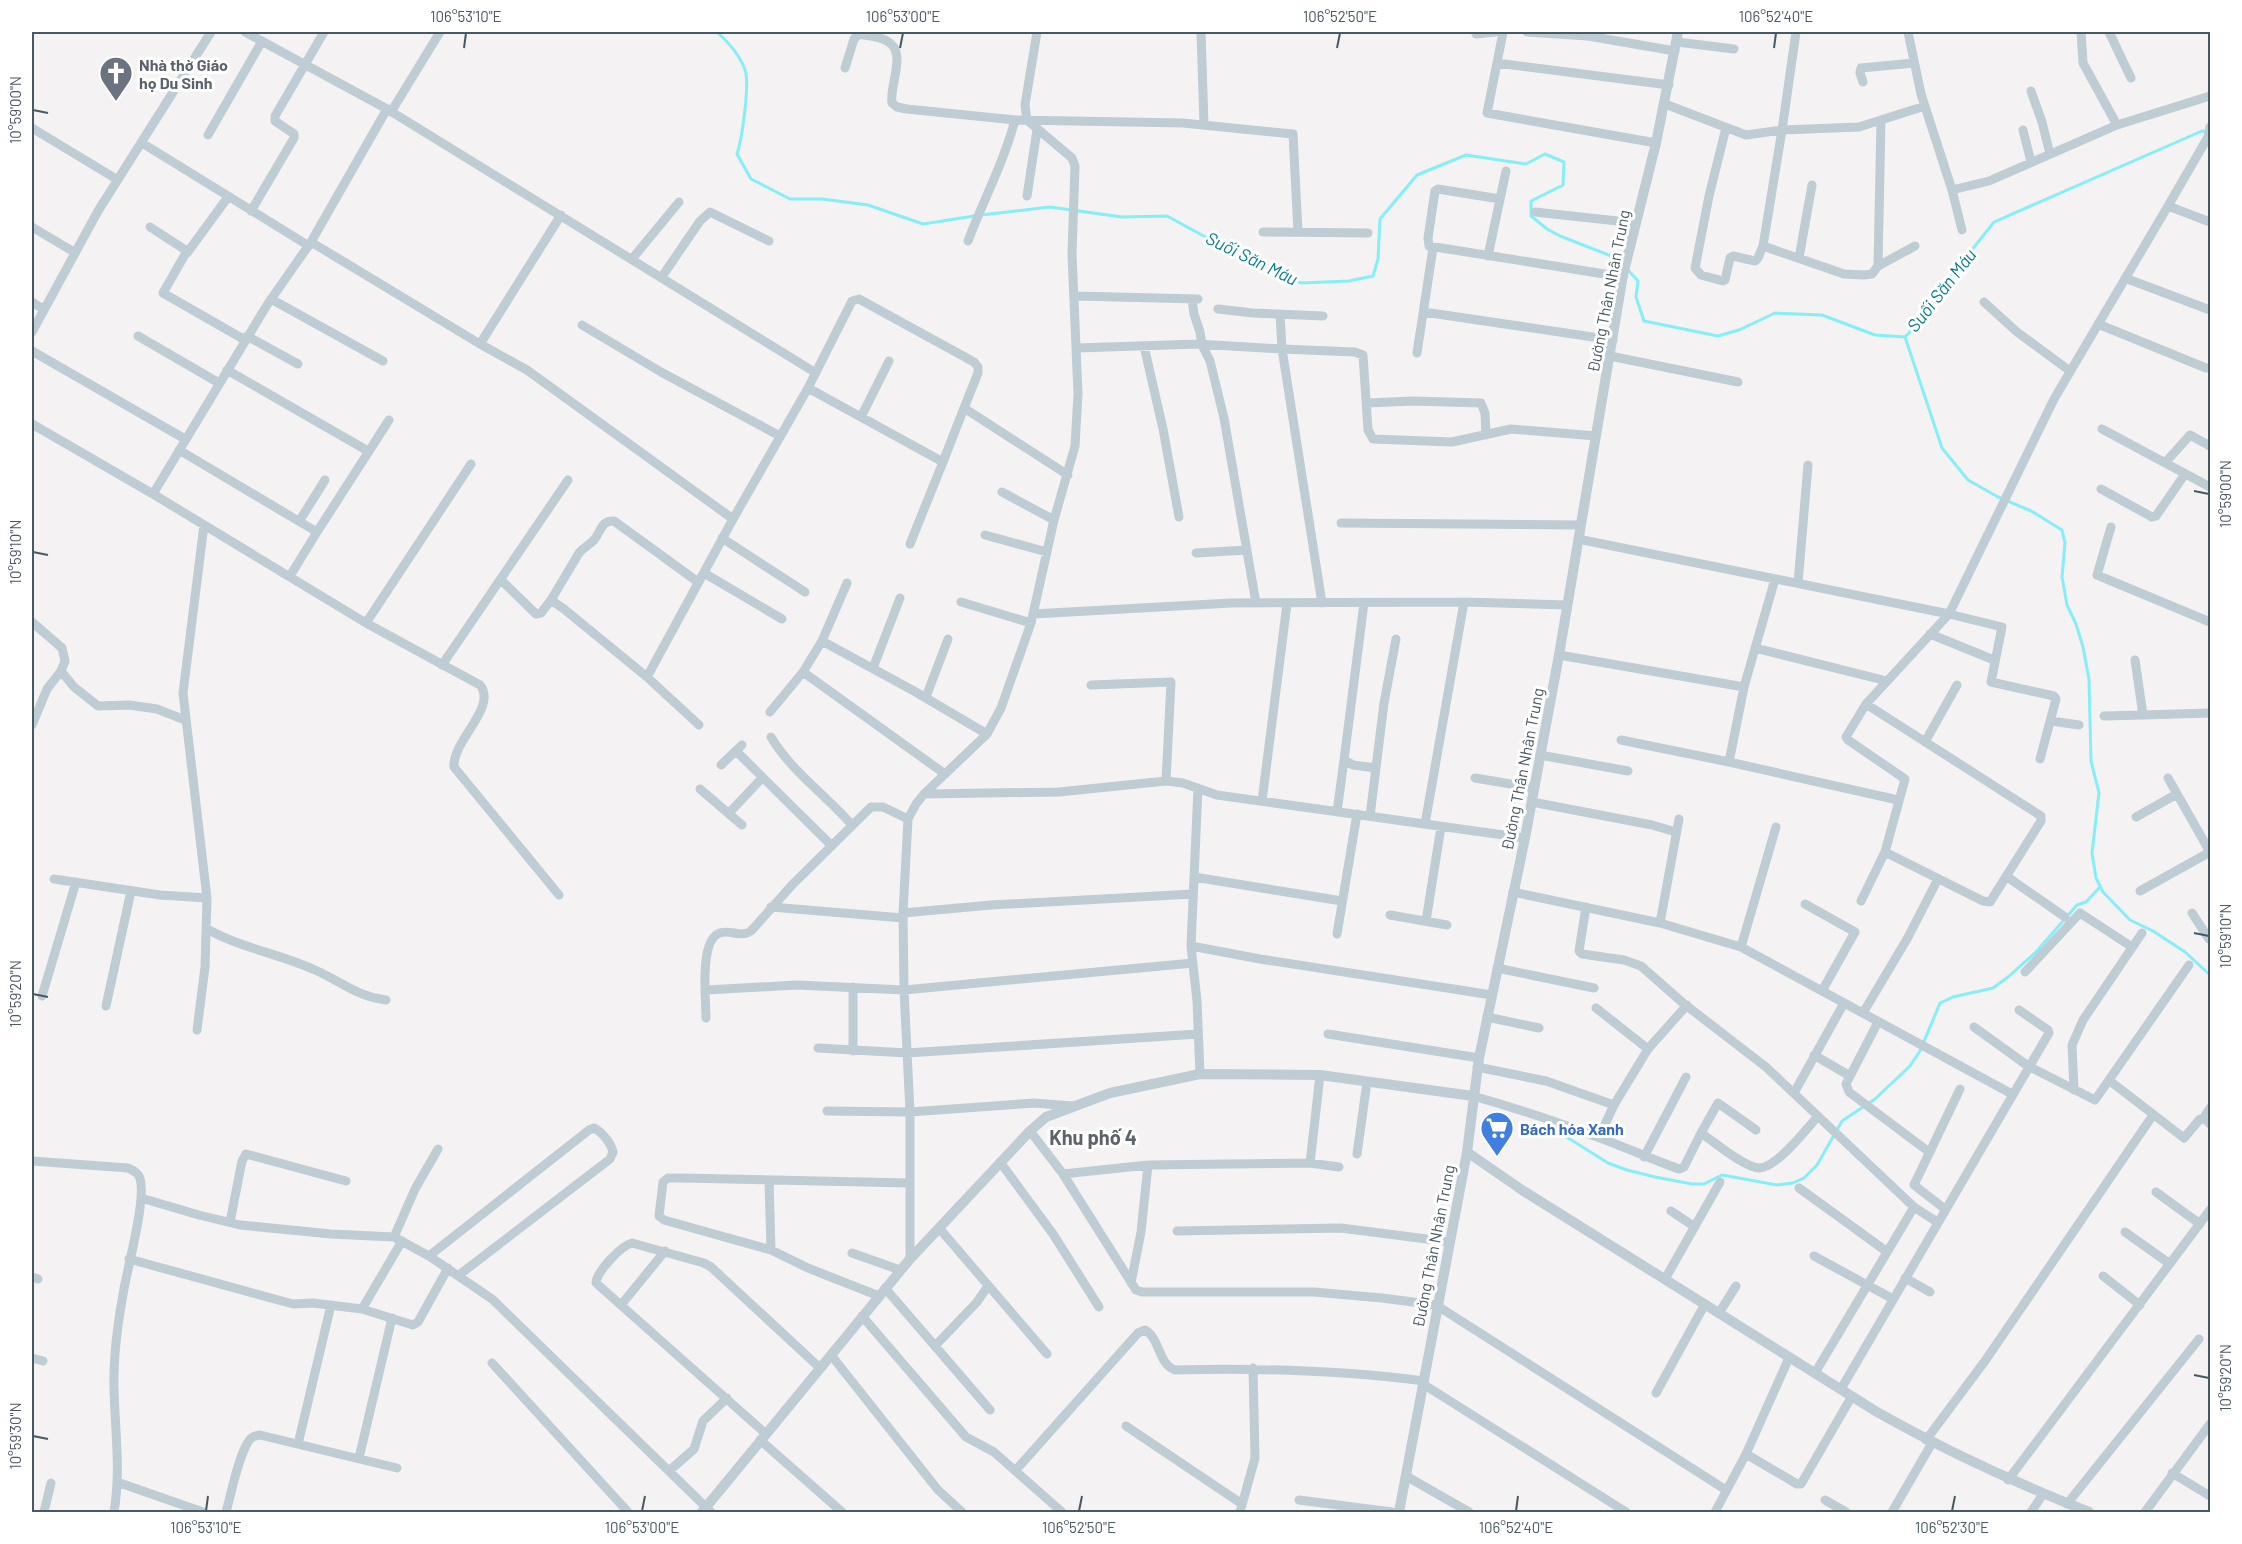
<svg xmlns="http://www.w3.org/2000/svg" width="2242" height="1544" viewBox="0 0 2242 1544" font-family="Barlow,sans-serif">
<rect width="100%" height="100%" fill="#f4f2f2"/>
<g fill="none" stroke-linecap="round" stroke-linejoin="round">
<path stroke="#85eef7" stroke-width="3" d="M717,32C728,42 740,55 745,70C750,83 742,139 737,154L751,179L790,199H822L868,205L923,224L974,216
M981,215L1050,207L1122,217L1167,216L1224,247L1301,283L1349,281L1373,276L1378,259L1380,219L1417,175L1466,155L1526,164L1545,154L1564,162L1563,185L1531,201V216L1547,229L1560,236L1619,259L1622,262
M1628,270L1638,281L1636,297L1644,321L1718,336L1739,330L1775,313L1822,315L1875,335L1905,337L1923,318L1944,285L1994,222L2202,131L2208,132
M1905,337L1942,448L1968,480L1998,497L2031,511L2062,530L2065,543L2062,577L2067,605L2076,624L2083,647L2089,679L2091,761L2099,793L2092,853L2096,878L2103,892L2130,920L2153,931L2185,952L2210,975
M1557,1131L1608,1163L1627,1170L1655,1177L1692,1184H1704L1722,1175L1777,1185L1793,1183L1804,1178L1817,1165L1842,1121L1875,1099L1910,1066L1920,1051L1940,1003L1953,997L1993,988L2008,977L2036,952L2077,905L2086,902L2100,887"/>
<path stroke="#beccd3" stroke-width="9" d="M245,32L387,109L816,373
M1201,32L1204,125
M1527,32L1588,36L1675,51
M1908,32L1921,94L1952,190L1962,230
M2081,32L2083,63L2117,125
M2109,32L2131,78
M1476,34L1495,32
M1677,42L1734,49
M1497,63L1503,32
M845,68L854,39L859,34C868,36 880,36 887,41C908,52 889,84 892,103L897,107L907,109L1015,120L1183,123L1293,134L1298,232
M1863,82L1860,73L1861,68L1914,63
M2031,91L2042,122L2050,154
M1665,104L1746,135L1782,130L1859,127L1925,106
M391,112L440,32
M32,128L118,180
M1726,128L1709,196L1695,268L1701,275L1723,281L1725,280L1730,258L1733,256L1755,261L1758,258L1763,246L1782,130L1796,32
M2023,130L2031,162
M208,135L262,41
M142,143L309,246
M1656,143L1487,113L1497,63L1669,85
M1952,190L1989,181L2117,125L2210,96
M1027,196L1037,130
M1500,199L1438,189L1435,191L1428,238L1429,246L1623,277
M2168,206L2208,137L2210,127
M251,211L294,138V134L275,121V116L324,32
M1535,212L1636,223
M32,227L74,252
M150,227L187,251L163,293L245,340
M1263,232L1368,233
M968,241C983,201 1004,162 1015,120
M311,242L480,344L527,370L733,519
M1763,246L1844,274L1864,275L1872,274L1878,266L1915,246
M187,253L228,197
M1488,256L1506,171
M1799,258L1812,185
M632,259L679,202
M1878,266L1881,120
M661,278L700,221L710,212L769,241
M2125,278L2210,310
M1074,296L1198,299
M271,299L383,361
M1192,299L1194,314L1200,332L1202,345L1210,361L1224,418L1256,603
M32,302L43,309
M1984,302L2017,332L2070,371
M1218,309L1253,313L1323,316
M1424,312L1613,340
M1280,314L1282,349L1355,352L1363,355L1368,430L1373,439L1452,442L1511,429L1596,436
M2098,324L2206,368
M582,325L661,372L780,436
M32,332L98,211L211,32
M138,336L219,383
M247,336L298,364
M480,344L561,215
M1144,346L1163,429L1179,517
M1077,348L1198,344L1282,349L1322,603
M32,351L185,439
M1417,353L1433,248
M1610,356L1738,382
M227,370L368,451
M808,388L943,462L964,408L1068,475
M1367,403L1413,401L1481,403L1485,413L1486,435
M861,417L889,361
M32,424L153,494L366,623L480,685C498,707 452,741 454,767L559,895
M2102,429L2210,487
M179,450L317,532L290,576
M2165,463L2190,435L2210,446
M2101,489L2152,517L2156,516L2185,474
M1002,492L1054,520
M153,494L267,305L311,242L387,109
M300,520L325,480
M1341,523L1580,525
M204,525L183,693L207,898
M2111,527L2097,575L2210,622
M317,532L389,420
M985,535L1047,552
M722,538L805,592
M1578,539L1949,614L2002,627L1991,682L2054,696L2056,699L2040,759
M910,544L943,462
M1196,553L1247,550
M704,573L782,619
M501,580L536,614L541,613L551,600L564,609L647,677L699,725
M1798,583L1808,465
M551,600L579,553C584,547 589,545 594,540C601,532 601,520 614,521L698,582
M961,602L1031,623
M1364,603L1344,760L1353,765L1376,768
M1033,614L1231,603L1464,602L1567,605
M32,622L62,648L65,661L61,671L47,689L32,725
M366,623L471,464
M1930,634L1994,660
M822,641L914,691L987,734
M1755,648L1887,681
M1559,655L1744,687
M2135,660L2143,715L2210,713
M442,665L568,480
M873,668L900,598
M61,671L74,687L98,706L129,705L157,709L185,720
M803,672L945,774
M647,677L733,519L808,388L852,301L859,299L974,362L978,367V373L964,408
M1091,685L1171,682L1166,781
M926,697L948,639
M1866,704L2041,816V821L1990,902L1983,901L1885,852
M770,712L803,672L822,641L847,583
M2104,716L2143,715
M2051,721L2079,725
M771,737C791,771 826,795 852,825
M1621,740L1729,762L1898,800
M1925,742L1957,685
M736,751L832,846
M1540,755L1628,771
M1729,762L1744,687L1775,579
M721,765L742,745
M1475,778L1534,788
M2168,778L2210,852
M1198,788L1191,946L1197,1001L1200,1074
M700,789L742,825
M924,794L1059,792L1166,781L1183,783L1217,795L1525,838
M1262,801L1287,604
M1532,802L1652,825L1676,832
M1337,812L1344,760
M729,813L762,778
M1370,816L1384,703L1396,639
M2136,817L2177,794
M1425,824L1464,602
M2006,876L2065,917
M1194,877L1342,901
M54,879L160,895L207,898L205,967L197,1030
M2140,891L2210,852
M1513,892L1660,923L1741,947L2012,1094
M1861,901L1885,852L1905,779L1848,740L1846,737L1866,704L1949,614L2054,399L2168,206L2210,222
M1805,904L1855,932L1822,991
M771,907L903,918
M1586,907L1579,951L1582,954L1624,960L1641,966L1683,1003L1766,1067L1914,1207L1937,1222
M903,913L991,905L1193,894
M2192,913L2209,939L2210,938
M1390,915L1447,925
M1426,921L1441,827
M1660,923L1679,819
M207,929C241,948 280,954 315,970C342,982 356,996 386,1000
M1337,934L1357,814
M1191,946L1260,959L1492,995
M1741,947L1776,827
M1497,968L1594,988
M2025,972L2080,913L2132,947
M853,987V1051
M706,990L797,985L904,990L1193,963
M42,996L76,882
M106,1006L131,891
M1596,1008L1648,1049
M1863,1013L1907,939L1938,879
M1487,1017L1539,1028
M706,1018C706,1000 699,939 720,933C731,929 742,939 752,930L792,885L871,807H883L908,819
M1878,1022L1846,1084L1849,1092L1929,1152
M1974,1027L2028,1066L2095,1100L2189,965
M1328,1034L1479,1058
M818,1048L907,1053L1198,1034
M1814,1055L1850,1076
M1477,1067L1546,1081L1614,1105
M2110,1081L2184,1138L2200,1119H2205L2210,1124
M2074,1090L2072,1045L2083,1020L2142,933
M1794,1093L1844,1003
M1473,1096C1515,1108 1556,1121 1597,1137C1625,1147 1651,1159 1679,1169L1684,1167L1701,1133C1713,1141 1746,1169 1760,1168C1777,1167 1807,1129 1818,1116
M827,1111L910,1112L1034,1103L1073,1106
M2203,1119L2210,1108
M1030,1131L1063,1174L1136,1290L1142,1292H1314L1382,1298L1436,1305L1726,1490
M1701,1133L1718,1103L1756,1130
M1599,1137L1614,1105L1648,1049L1687,1005
M1357,1154L1367,1082
M1644,1157L1686,1077
M32,1161L128,1168C132,1170 136,1171 139,1176C148,1194 128,1265 124,1289C118,1321 113,1355 114,1389C115,1431 121,1471 114,1512
M1000,1162L1053,1234L1099,1307
M1310,1163L1320,1075
M1063,1174L1148,1165L1310,1163L1339,1167
M769,1180L771,1250
M1799,1188L1886,1251
M2156,1192L2200,1224
M141,1198L199,1215L240,1225L331,1234L394,1237L429,1256L492,1299L711,1512
M1945,1209L1914,1185L1960,1089
M1671,1211L1695,1227
M230,1222L242,1161L246,1154L346,1181
M939,1228L1047,1354
M1177,1231L1341,1228L1450,1242
M2125,1232L2170,1264
M394,1237L415,1189L438,1149
M852,1253L900,1270
M429,1256L589,1130L594,1128C602,1132 611,1143 613,1152L610,1159L459,1275
M1814,1256L1893,1299
M129,1259L293,1304L313,1303L362,1309L413,1325L418,1322L448,1268
M910,1259V1112L904,990L903,913L908,819L916,804L924,794L987,734L1001,708L1031,623L1054,520L1075,446L1078,394L1072,254L1075,166L1072,158L1027,120L1025,105L1037,32
M2103,1276L2140,1305
M32,1277L38,1279
M1905,1278L1930,1292
M1665,1279L1720,1182
M1131,1283L1141,1232L1148,1165
M885,1288L990,1410
M879,1296L808,1268L771,1250L664,1220L659,1216L663,1182L668,1178H682L909,1183
M621,1305L665,1251
M362,1309L402,1241
M1719,1313L1736,1286
M862,1316L966,1437L994,1452L1062,1512
M935,1346L977,1302L988,1286
M831,1355L938,1490L962,1512
M32,1358L43,1361
M492,1363L628,1512
M1815,1373L1914,1207
M1423,1384L1626,1512
M1841,1389L2049,1033L2048,1030L2019,1010
M1656,1393L1705,1304
M1126,1426L1242,1504
M766,1434L596,1283C597,1271 621,1246 632,1243L704,1263L711,1267L820,1368
M760,1440L842,1512
M1926,1440L1985,1361L2153,1115
M298,1444L331,1305
M1746,1454L1797,1484H1801L1852,1396
M359,1458L392,1318
M669,1471L694,1449L703,1421L727,1398
M1015,1471L1138,1333L1145,1330C1161,1339 1157,1363 1175,1370C1259,1368 1341,1370 1424,1381
M2172,1473L2210,1496
M1406,1476L1469,1512
M2008,1480L2210,1210
M117,1482L203,1512
M1299,1500L1392,1512
M1825,1500L1846,1512
M2067,1504L2199,1339
M44,1512L51,1483
M226,1512C232,1491 237,1461 248,1442C251,1437 254,1436 260,1435L397,1468
M1240,1512L1255,1458L1253,1368
M1715,1512L1746,1454L1789,1358
M1892,1512L1932,1443
M2031,1512L2043,1494
M2145,1512L2210,1424"/>
<path stroke="#beccd3" stroke-width="10" d="M1467,1152L1522,1190L1877,1412C1946,1451 2016,1483 2089,1512
M702,1512L910,1259L1030,1131L1046,1117L1110,1093L1200,1074L1320,1075L1473,1096
M1399,1512L1467,1152L1479,1058L1525,838L1559,655L1623,275L1656,143L1678,32"/>
</g>
<path fill="none" stroke="#475962" stroke-width="2" d="M464,48L466,33M900,48L903,33M1337,48L1340,33M1774,48L1776,33M33,110L48,113M2194,491L2209,494M33,552L48,555M2194,933L2209,936M33,994L48,997M2194,1375L2209,1378M33,1436L48,1439M206,1511L208,1496M642,1511L645,1496M1079,1511L1082,1496M1516,1511L1518,1496M1952,1511L1955,1496"/>
<defs>
<symbol id="church-pin" viewBox="-11 -11 22 30"><path d="M0 17L-7.5 6A9.5 9.5 0 1 1 7.5 6Z" fill="#6b7280" stroke="#fff"/><path d="M-1.2-6h2.4v3.5h3.3v2.4h-3.3V6h-2.4V-.1h-3.3v-2.4h3.3Z" fill="#fff"/></symbol>
<symbol id="supermarket-pin" viewBox="-11 -11 22 30"><path d="M0 17L-7.5 6A9.5 9.5 0 1 1 7.5 6Z" fill="#3f7fe0" stroke="#fff"/><path d="M-6-5.5h2.5l.6 2H6L4.5 2H-2.5L-4.4-4H-6ZM-1.5 3.2a1.3 1.3 0 1 0 .1 0ZM3 3.2a1.3 1.3 0 1 0 .1 0Z" fill="#fff"/></symbol>
</defs>
<g fill-rule="evenodd">
<use href="#church-pin" x="97" y="54" width="38" height="52"/>
<use href="#supermarket-pin" x="1478" y="1109" width="38" height="52"/>
</g>
<g text-anchor="middle" dominant-baseline="central" stroke-width="6" stroke-linejoin="round" paint-order="stroke">
<g font-size="16" font-weight="bold" fill="#5b616d" stroke="#fff" text-anchor="start">
<text x="139" y="64">Nhà thờ Giáo<tspan x="139" dy="18">họ Du Sinh</tspan></text>
</g>
<g font-size="16" fill="#475962" stroke="#fff">
<text transform="translate(1608 291) rotate(-79)">Đường Thân Nhân Trung</text>
<text transform="translate(1522 769) rotate(-79)">Đường Thân Nhân Trung</text>
<text transform="translate(1433 1246) rotate(-79)">Đường Thân Nhân Trung</text>
</g>
<g font-size="16" font-weight="bold" fill="#366cbe" stroke="#fff" text-anchor="start">
<text x="1520" y="1128">Bách hóa Xanh</text>
</g>
<g font-size="18" font-style="italic" fill="#057e89" stroke="#fff">
<text transform="translate(1252 258) rotate(26)">Suối Săn Máu</text>
<text transform="translate(1941 290) rotate(-52)">Suối Săn Máu</text>
</g>
<g font-size="20" font-weight="bold" fill="#5d6368" stroke="#fff">
<text x="1093" y="1137">Khu phố 4</text>
</g>
</g>
<rect width="2242" height="1544" fill="none" stroke="#ffffff" stroke-width="66"/>
<rect x="33" y="33" width="2176" height="1478" fill="none" stroke="#475962" stroke-width="2"/>
<g font-size="15" text-anchor="middle" fill="#475962">
<text x="466" y="22">106°53'10"E</text>
<text x="903" y="22">106°53'00"E</text>
<text x="1340" y="22">106°52'50"E</text>
<text x="1776" y="22">106°52'40"E</text>
<text transform="translate(16 110) rotate(-90)" y="5">10°59'00"N</text>
<text transform="translate(2226 494) rotate(-90)" y="5">10°59'00"N</text>
<text transform="translate(16 552) rotate(-90)" y="5">10°59'10"N</text>
<text transform="translate(2226 936) rotate(-90)" y="5">10°59'10"N</text>
<text transform="translate(16 994) rotate(-90)" y="5">10°59'20"N</text>
<text transform="translate(2226 1378) rotate(-90)" y="5">10°59'20"N</text>
<text transform="translate(16 1436) rotate(-90)" y="5">10°59'30"N</text>
<text x="206" y="1533">106°53'10"E</text>
<text x="642" y="1533">106°53'00"E</text>
<text x="1079" y="1533">106°52'50"E</text>
<text x="1516" y="1533">106°52'40"E</text>
<text x="1952" y="1533">106°52'30"E</text>
</g>
</svg>
